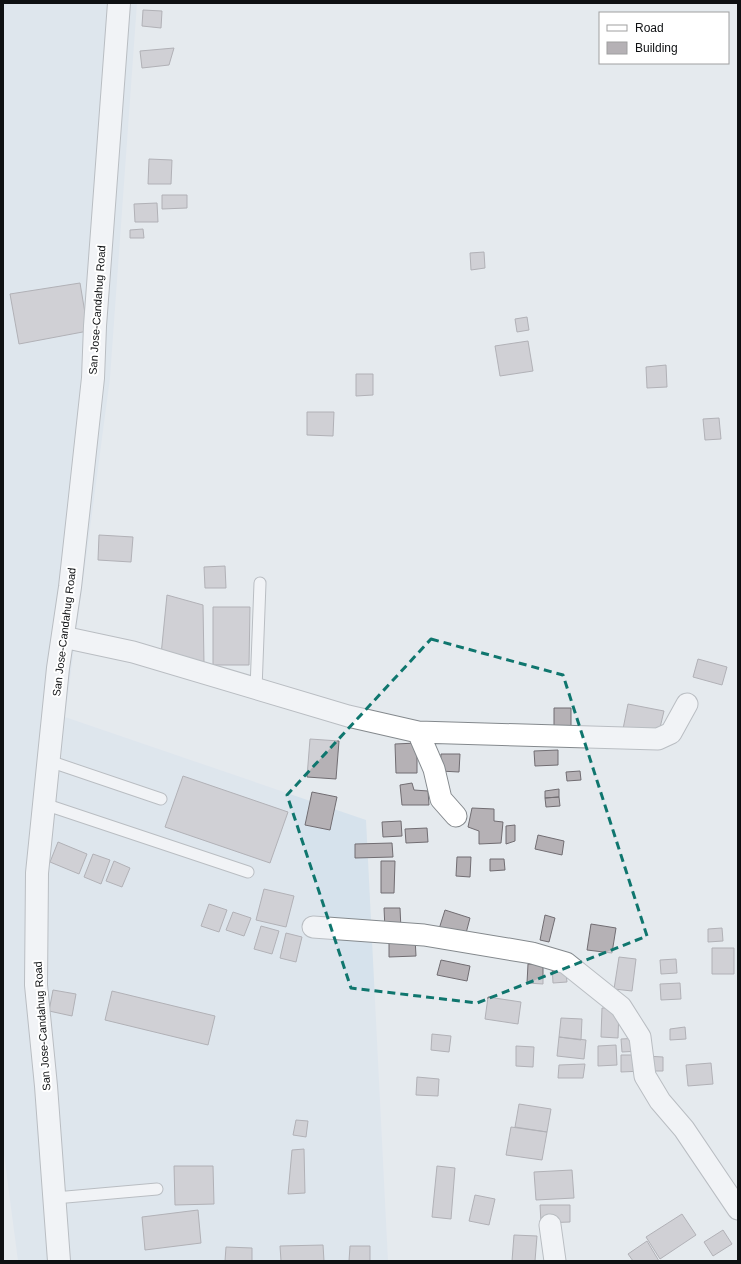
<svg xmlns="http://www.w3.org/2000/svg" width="741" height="1264" viewBox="0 0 741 1264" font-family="Helvetica,sans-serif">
<rect width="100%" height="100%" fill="#e5eaee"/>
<path fill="#d6e2ec" d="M3,3H137L110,378L65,717L366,820L388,1261H18L3,1147Z"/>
<path fill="#b5b1b5" stroke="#716d72" d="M143,10L162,11L161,28L142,26Z
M174,48L169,65L142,68L140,51Z
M149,159L172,160L171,184H148Z
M162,195H187V208L162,209Z
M157,203L158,222H135L134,204Z
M143,229L144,238H130V230Z
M484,252L485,268L471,270L470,253Z
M80,283L88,331L19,344L10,294Z
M527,317L529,330L517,332L515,319Z
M528,341L533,371L500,376L495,346Z
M666,365L667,387L647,388L646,367Z
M356,374H373V395L356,396Z
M307,412H334L333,436L307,435Z
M719,418L721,439L705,440L703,419Z
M99,535L133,537L131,562L98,560Z
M225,566L226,588H205L204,567Z
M167,595L203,605L204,664L161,655Z
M213,607H250L249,665H213Z
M698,659L727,667L722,685L693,677Z
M628,704L664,711L658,736L623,729Z
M554,708H571V726H554Z
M310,739L339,741L336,779L307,777Z
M417,743V773H396L395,744Z
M558,750V765L535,766L534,751Z
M441,754H460L459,772L440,771Z
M580,771L581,780L567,781L566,772Z
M183,776L288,812L270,863L165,827Z
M412,783L414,790L428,791L429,805H402L400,785Z
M559,789V797L545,798V791Z
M312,792L337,797L330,830L305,825Z
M559,797L560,806L546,807L545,798Z
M472,808L494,809V821L503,822L501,843L479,844V831L468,827Z
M401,821L402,836L383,837L382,822Z
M515,825V841L506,844V826Z
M427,828L428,842L406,843L405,829Z
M538,835L564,841L562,855L535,849Z
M58,842L87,854L79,874L50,862Z
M392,843L393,857L355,858V844Z
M93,854L110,860L101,884L84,877Z
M457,857H471L470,877L456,876Z
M490,859H504L505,870L490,871Z
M114,861L130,868L122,887L106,881Z
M381,861H395L394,893H381Z
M264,889L294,896L286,927L256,920Z
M209,904L227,910L219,932L201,926Z
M384,908H400L401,929H385Z
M445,910L470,918L465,937L439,929Z
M233,912L251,918L244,936L226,930Z
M545,915L555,918L549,942L540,940Z
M591,924L616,928L612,953L587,950Z
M261,926L279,931L272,954L254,949Z
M722,928L723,941L708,942V929Z
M286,933L302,937L296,962L280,958Z
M389,938H415L416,956L389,957Z
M712,948H734V974H712Z
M619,957L636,959L632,991L614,989Z
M676,959L677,973L661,974L660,960Z
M441,960L470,966L467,981L437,975Z
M528,964L543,965V984L527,983Z
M565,965L567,982L553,983L552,966Z
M680,983L681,999L661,1000L660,984Z
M53,990L76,994L72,1016L49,1011Z
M112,991L215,1016L208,1045L105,1020Z
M488,997L521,1002L518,1024L485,1019Z
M602,1008H619L618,1038L601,1037Z
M561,1018L582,1019L581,1040L559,1037Z
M685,1027L686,1039L670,1040V1029Z
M432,1034L451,1036L449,1052L431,1050Z
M559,1037L586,1040L584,1059L557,1056Z
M640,1038V1051L622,1052L621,1039Z
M616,1045L617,1065L598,1066V1046Z
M516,1046L534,1047L533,1067L516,1066Z
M621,1055H642L643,1071L621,1072Z
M646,1056L663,1057V1071H646Z
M711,1063L713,1084L688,1086L686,1065Z
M585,1064L583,1078H558L559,1065Z
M417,1077L439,1079L438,1096L416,1095Z
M519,1104L551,1109L547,1132L515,1127Z
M296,1120L308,1121L306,1137L293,1135Z
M511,1127L547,1132L542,1160L506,1155Z
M304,1149L305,1193L288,1194L292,1150Z
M174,1166H213L214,1204L175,1205Z
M437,1166L455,1168L451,1219L432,1217Z
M572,1170L574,1198L536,1200L534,1172Z
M475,1195L495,1199L489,1225L469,1221Z
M540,1205H570V1222L541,1223Z
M198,1210L201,1243L145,1250L142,1217Z
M682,1214L696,1235L660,1259L646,1237Z
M723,1230L732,1244L713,1256L704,1242Z
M514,1235L537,1236L535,1261H512Z
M647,1241L659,1261H633L628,1254Z
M323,1245L324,1261H281L280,1246Z
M350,1246H370V1261H349Z
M226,1247L252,1248V1261H225Z"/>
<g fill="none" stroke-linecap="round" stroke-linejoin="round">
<defs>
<path id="service" d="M256,689L260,583
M49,761L161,799
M44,804L248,872
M55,1198L157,1189"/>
<path id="minor" d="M63,637L133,652L348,716L418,732L658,739L671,733L687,704
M418,732L434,769L441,799L456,816
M313,927L424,935L532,953L566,963L621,1007L640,1037L645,1076L660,1101L684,1129L738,1209
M550,1225L555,1261"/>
<path id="tertiary" d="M59,1261L46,1086L36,985L37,873L58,668L70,587L79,506L93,378L95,326L119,3"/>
</defs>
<use href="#service" stroke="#84898d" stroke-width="13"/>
<use href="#minor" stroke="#84898d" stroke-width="23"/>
<use href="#tertiary" stroke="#84898d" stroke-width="24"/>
<use href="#service" stroke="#fff" stroke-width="11"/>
<use href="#minor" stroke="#fff" stroke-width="21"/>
<use href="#tertiary" stroke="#fff" stroke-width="22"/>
</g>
<path d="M0 0H741V1264H0ZM431,639L563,675L647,936L477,1003L351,988L287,795Z" fill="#e5eaee" fill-opacity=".55" fill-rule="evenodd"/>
<path fill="none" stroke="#0f766e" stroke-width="3" stroke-dasharray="8 5" stroke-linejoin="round" d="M431,639L563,675L647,936L477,1003L351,988L287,795Z"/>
<g text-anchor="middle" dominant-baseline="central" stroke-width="4" stroke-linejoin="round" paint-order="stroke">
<g font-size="11" fill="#0e1012" stroke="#fff">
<text transform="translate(97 310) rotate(-86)">San Jose-Candahug Road</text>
<text transform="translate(64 632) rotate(-83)">San Jose-Candahug Road</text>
<text transform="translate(42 1026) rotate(-94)">San Jose-Candahug Road</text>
</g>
</g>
<rect width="741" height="1264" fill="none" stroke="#0e1012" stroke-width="8"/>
<rect x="599" y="12" width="130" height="52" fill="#ffffff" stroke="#9f9fa0"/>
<rect x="607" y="25" width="20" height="6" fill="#ffffff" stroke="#9f9fa0"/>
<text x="635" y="32" font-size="12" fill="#0e1012">Road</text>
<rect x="607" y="42" width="20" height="12" fill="#b5b1b5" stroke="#9f9fa0"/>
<text x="635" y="52" font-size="12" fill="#0e1012">Building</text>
</svg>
